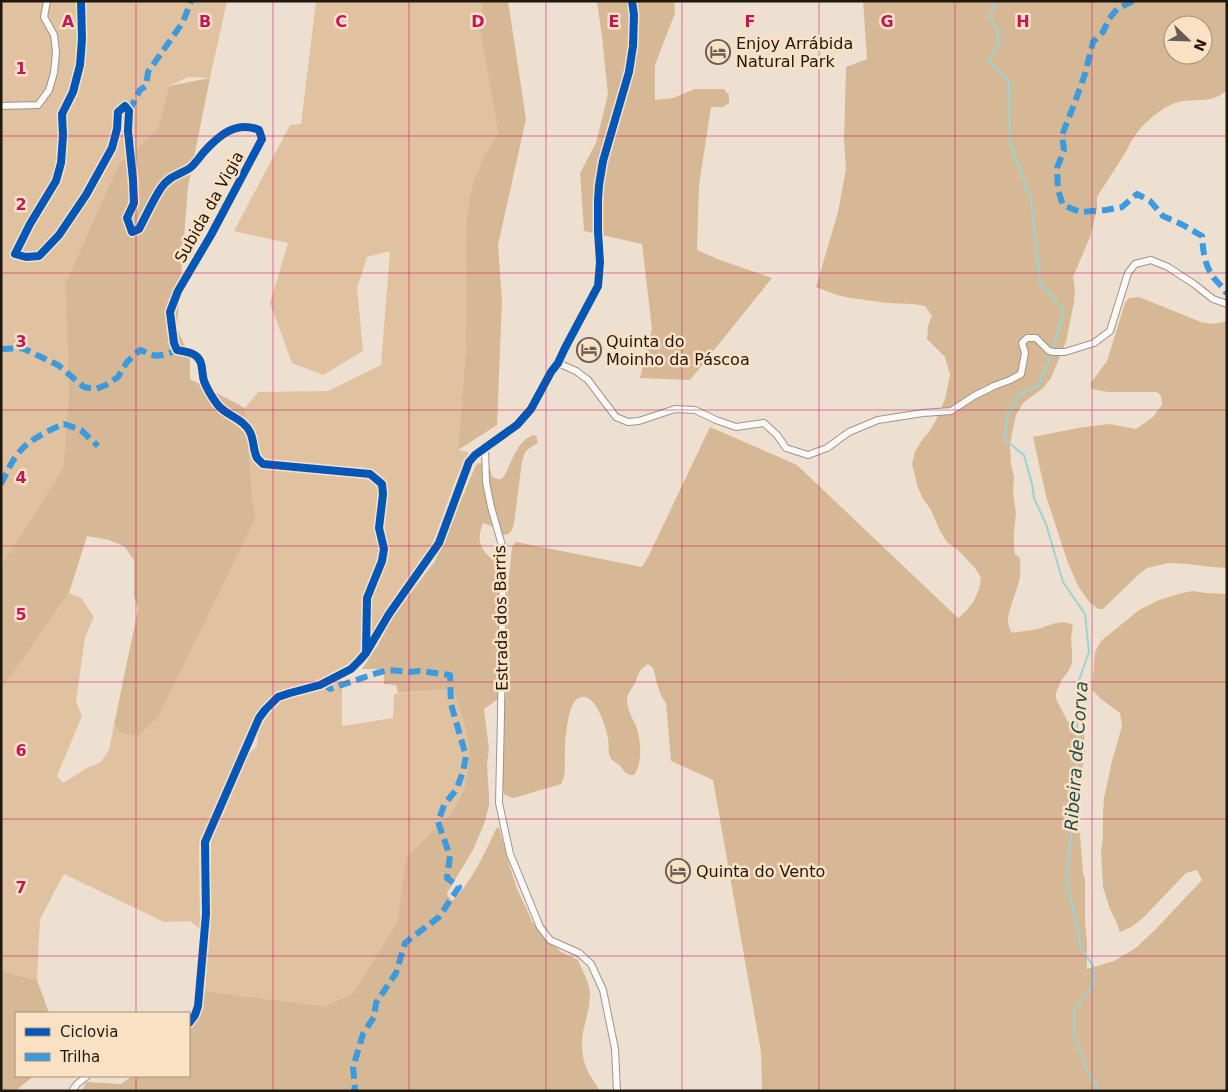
<svg xmlns="http://www.w3.org/2000/svg" width="1228" height="1092" viewBox="0 0 1228 1092" font-family="'DejaVu Sans',sans-serif">
<rect width="100%" height="100%" fill="#eee0d1"/>
<path fill="#e0c2a1" d="M1,1H227L210,78L188,77L169,86L157,130L118,165L65,284L69,390L63,468L1,566Z
M316,1H483L480,30L498,134L484,157L466,345L458,450L469,452L455,481L438,529L427,557L415,569L379,621L363,651L352,665L320,681L298,687L297,689C276,692 264,706 253,722L199,846L200,929L190,921L164,922L64,874L40,919L37,980L1,971V690L69,593L81,598L94,617L85,637L76,702L82,716L57,776L63,783L87,768L101,762L109,750L114,725L121,733L256,517L253,502L245,408L258,392L328,391L381,365L390,251L367,257L357,288L363,351L323,375L292,363L270,303L288,243L234,231L290,125L301,124Z
M342,678V726L393,718L394,694L453,689L467,733L469,758L465,788L452,812L406,857L397,922L353,993L325,1006L205,991L210,916L211,841L248,754L257,746L258,732L272,708L284,699L321,688Z"/>
<path fill="#d7b894" fill-rule="evenodd" d="M483,1H508L526,119L498,245L502,301L497,425L458,450L466,345L467,216L473,183L484,157L498,134L480,30Z
M597,1H674L675,13L655,65V100L673,98L695,89H724L729,95V103L723,107H711L699,185L697,250L720,260L772,278L690,380L640,378L652,329L642,244L584,231L580,173L596,143L608,94L602,37Z
M863,1H1227V90C1213,104 1195,98 1178,102C1158,108 1134,131 1127,150L1097,197V209L1090,237L1073,277L1075,289L1074,302L1066,342L1051,378L1043,388L1023,403L1016,415L1012,433L1010,446L1011,464L1014,477L1013,492L1016,513L1014,532V548L1015,554L1020,558C1020,565 1021,575 1019,582C1016,591 1008,613 1008,621C1008,626 1010,629 1012,633C1020,631 1029,631 1037,629C1050,626 1060,618 1073,625L1071,638L1072,651V663L1069,670L1061,681L1056,693V699L1068,722L1084,732L1085,750L1082,770L1074,803L1076,816L1080,833L1083,873L1085,879V919L1087,943V969L1114,961L1136,948L1144,940L1154,931L1202,880L1197,870L1186,873L1142,919L1131,927L1120,932L1116,921L1110,909L1103,887L1101,850L1103,838V811L1104,798L1112,761L1122,726L1120,713L1101,699L1092,690L1095,652L1101,641L1139,610L1159,600L1182,593L1193,591L1206,593L1227,594V1091H762L761,1052L713,780L671,761L666,703C657,692 657,680 653,668L648,664C639,670 639,673 635,683C632,689 627,693 627,700C627,709 632,717 636,726C641,739 643,763 634,775C630,775 629,775 626,773C623,771 622,767 619,765C616,762 612,761 610,757C608,752 609,744 608,738C606,727 594,687 577,699C568,705 565,739 565,750C564,762 567,774 561,784L514,798L509,797L504,794L501,780L503,726L505,699L510,666L507,645L506,607L512,547L516,542L642,567L649,555L710,427L797,465L958,618L965,612L974,601L979,589L981,578L975,568L957,549L947,542L940,531L930,508L923,499L918,488L912,464L915,452L922,440L929,432L935,422L945,399L950,375L945,357L927,339L928,326L932,316L925,306L913,304L887,303L850,298L837,295L816,287L838,212L846,169L844,141L846,67L867,59ZM1173,25H1203V55H1173Z
M210,78L188,187L177,328L190,358V379L245,408L253,502L256,517L158,717L138,736L121,733L114,725L138,609L134,596V560L124,546L109,540L87,536L69,593L1,690V566L63,468L69,390L65,284L118,165L157,130L169,86Z
M1139,297L1201,322L1213,324L1227,321V568L1212,567L1187,564L1169,563L1147,568L1139,574L1103,609H1099L1090,603L1078,586L1068,563L1046,496L1033,437L1078,428L1109,424L1136,429L1153,417L1162,405L1161,396L1157,392H1108L1092,389L1090,384L1107,361L1125,303L1129,298Z
M533,435L536,436L538,442C535,446 530,447 526,451C524,453 524,458 522,461L514,524C512,530 511,534 504,535L491,526L483,523C474,546 484,551 499,566L497,663L498,699L484,709L489,749L487,764L489,796V806L484,824L473,850L447,893L448,896L452,901C472,882 484,854 496,829L499,827L508,861L517,889L527,910L532,922L548,940L561,952L578,960C582,971 589,981 590,993C590,1007 586,1019 583,1032C581,1043 582,1057 586,1067C589,1075 595,1083 600,1091H82L86,1082L121,1084L132,1076H189V1019L205,991L325,1006L353,993L397,922L406,857L452,812L465,788L469,758L467,733L453,689L398,693L396,685L384,684V669H362L378,645L394,615L435,561L476,465L479,463C481,464 485,464 487,465C494,470 487,479 501,479C505,476 507,471 509,466C515,453 519,441 533,435Z
M1,971L37,980L49,1013H16V1076H34L15,1091H1Z"/>
<g fill="none" stroke-linecap="round" stroke-linejoin="round">
<path stroke="#98d4d4" stroke-width="2" d="M997,1L993,7L990,19L997,28L999,45L988,60L1009,82L1010,143L1031,200L1040,283L1064,311L1053,348
M1051,355L1039,385L1019,395L1007,416L1005,440L1024,455L1032,484L1034,498L1046,524L1063,582L1085,614L1089,652L1078,683L1076,798L1066,878L1078,931L1081,948L1093,966L1094,984L1074,1010V1037L1088,1072L1099,1091"/>
<defs>
<path id="minor" d="M81,1L82,39L80,65L73,92L62,114L63,136L61,163L56,181L30,224L15,254L26,257L39,256L59,235L86,195L112,148L117,129L118,112L125,106L129,111L128,131L133,180L134,203L127,218L132,232L139,229C146,216 153,200 161,188C169,176 179,175 190,168C195,164 199,158 203,153C218,136 236,120 259,130L262,139L211,235L178,291L170,312L174,343L177,350C184,352 190,351 196,356C204,362 201,372 204,381C207,389 212,397 217,404C226,416 243,418 250,432C254,440 253,450 257,458C259,460 261,462 263,464L370,474L382,484L383,494L379,528L384,549L382,561L367,598L366,653
M1,106L38,105L49,90L54,73L56,52L54,35L44,17L47,1
M558,363L576,371L588,380L616,417L628,422L639,421L675,409L695,410L716,420L736,427L764,423L777,435L786,448L808,455L827,448L849,432L878,420L923,413L951,411L974,396L994,386L1010,380L1021,374L1025,353L1022,343L1027,338H1036L1049,351L1054,352H1065L1094,343L1110,331L1128,273L1135,264L1151,260L1168,267L1194,284L1213,299L1227,304
M485,449L486,482L491,507L503,549L501,716L499,803L510,854L540,927L550,940L579,953L591,964L603,990L615,1049L617,1091
M189,1023L195,1015L198,1006L206,914L205,842L259,718L265,710L278,697L290,693L320,685L351,669L359,661L366,653L389,614L439,543L469,462L475,455L517,425L531,409L551,372L558,363L565,348L598,286L600,262L598,232V200L599,185L603,161L629,72L633,46L634,15L632,1
M72,1091L77,1084L87,1076"/>
</defs>
<use href="#minor" stroke="#9f9589" stroke-width="8"/>
<use href="#minor" stroke="#fcfaf8" stroke-width="6"/>
<path stroke="#3c9ade" stroke-width="6" stroke-dasharray="12 6" stroke-linecap="butt" d="M1133,1L1117,9L1109,19L1103,32L1093,42L1085,74L1075,102L1062,135L1064,150L1057,168L1058,190L1063,205L1080,212L1106,210L1122,207L1137,194L1150,201L1163,216L1183,225L1202,236C1203,250 1204,263 1212,275C1216,282 1223,286 1227,294
M129,111L140,90L146,86L148,72L183,22L191,1
M1,349L22,348L58,365L84,387L96,389L106,385L118,377L127,362L140,350C145,351 147,354 152,355C160,357 170,353 177,350
M1,484C7,472 13,458 22,449C31,439 51,429 64,424L81,430L98,446
M324,683L330,689L377,673L389,670L409,672L420,671L450,675L451,704L466,756L463,772L456,790L444,805L438,822L450,856L447,878L459,887L439,917L405,943L396,973L376,1003L374,1017L363,1034L353,1067L355,1089L353,1091"/>
<defs>
<path id="cycleway" d="M81,1L82,39L80,65L73,92L62,114L63,136L61,163L56,181L30,224L15,254L26,257L39,256L59,235L86,195L112,148L117,129L118,112L125,106L129,111L128,131L133,180L134,203L127,218L132,232L139,229C146,216 153,200 161,188C169,176 179,175 190,168C195,164 199,158 203,153C218,136 236,120 259,130L262,139L211,235L178,291L170,312L174,343L177,350C184,352 190,351 196,356C204,362 201,372 204,381C207,389 212,397 217,404C226,416 243,418 250,432C254,440 253,450 257,458C259,460 261,462 263,464L370,474L382,484L383,494L379,528L384,549L382,561L367,598L366,653
M189,1023L195,1015L198,1006L206,914L205,842L259,718L265,710L278,697L290,693L320,685L351,669L359,661L366,653L389,614L439,543L469,462L475,455L517,425L531,409L551,372L558,363L565,348L598,286L600,262L598,232V200L599,185L603,161L629,72L633,46L634,15L632,1"/>
</defs>
<use href="#cycleway" stroke="#fbe1c4" stroke-width="11"/>
<use href="#cycleway" stroke="#0057b8" stroke-width="8"/>
</g>
<path fill="none" stroke="#c2185b" stroke-width="1" stroke-opacity="0.55" d="M136,1V1013M273,1V1091M409,1V1091M546,1V1091M682,1V1091M819,1V1091M955,1V1091M1092,1V1091M1,136H1227M1,273H1227M1,410H1227M1,546H1227M1,682H1227M1,819H1227M1,956H1227M136,1076V1091"/>
<defs>
<symbol id="hotel-ring" viewBox="-11 -11 22 22"><circle r="9.5" fill="#fbe1c4" stroke="#685d52" stroke-width="1.5"/><path d="M-6-4.5h1.5V1H6V5H4.5V3h-9V5H-6ZM-4 0a1.8 1.8 0 1 1 3.6 0ZM.5 0V-2.5h3Q6-2.5 6 0Z" fill="#685d52"/></symbol>
</defs>
<g fill-rule="evenodd">
<use href="#hotel-ring" x="704" y="38" width="28" height="28"/>
<use href="#hotel-ring" x="575" y="336" width="28" height="28"/>
<use href="#hotel-ring" x="664" y="857" width="28" height="28"/>
</g>
<g text-anchor="middle" dominant-baseline="central" stroke-width="5" stroke-linejoin="round" paint-order="stroke">
<g font-size="16" fill="#20170d" stroke="#fbe1c4" text-anchor="start">
<text x="736" y="43">Enjoy Arrábida<tspan x="736" dy="18">Natural Park</tspan></text>
<text x="606" y="341">Quinta do<tspan x="606" dy="18">Moinho da Páscoa</tspan></text>
<text x="696" y="871">Quinta do Vento</text>
</g>
<g font-size="16" fill="#20170d" stroke="#fbe1c4">
<text transform="translate(209 207) rotate(-61)">Subida da Vigia</text>
<text transform="translate(501 618) rotate(-91)">Estrada dos Barris</text>
</g>
<g font-size="18" font-style="italic" fill="#224d50" stroke="#fbe1c4">
<text transform="translate(1076 756) rotate(-86)">Ribeira de Corva</text>
</g>
</g>
<g font-size="16" text-anchor="middle" font-weight="bold" fill="#c2185b" stroke="#fbe1c4" stroke-width="5" stroke-linejoin="round" paint-order="stroke">
<text x="68" y="27">A</text>
<text x="205" y="27">B</text>
<text x="341" y="27">C</text>
<text x="478" y="27">D</text>
<text x="614" y="27">E</text>
<text x="750" y="27">F</text>
<text x="887" y="27">G</text>
<text x="1023" y="27">H</text>
<text x="21" y="74">1</text>
<text x="21" y="210">2</text>
<text x="21" y="347">3</text>
<text x="21" y="483">4</text>
<text x="21" y="620">5</text>
<text x="21" y="756">6</text>
<text x="21" y="893">7</text>
</g>
<rect width="1228" height="1092" fill="none" stroke="#20170d" stroke-width="5"/>
<rect x="15" y="1012" width="175" height="65" fill="#fbe1c4" stroke="#a3907b"/>
<rect x="25" y="1028" width="25" height="8" fill="#0057b8" stroke="#a3907b"/>
<text x="60" y="1037" font-size="15" fill="#20170d">Ciclovia</text>
<rect x="25" y="1053" width="25" height="8" fill="#3c9ade" stroke="#a3907b"/>
<text x="60" y="1062" font-size="15" fill="#20170d">Trilha</text>
<g transform="translate(1188 40) rotate(113)"><circle r="24" fill="#fbe1c4" stroke="#a3907b"/>
<path d="M0-4L9 19L0 12L-9 19Z" fill="#685d52"/>
<text y="-8" font-size="14" font-weight="bold" text-anchor="middle" fill="#20170d">N</text>
</g>
</svg>
